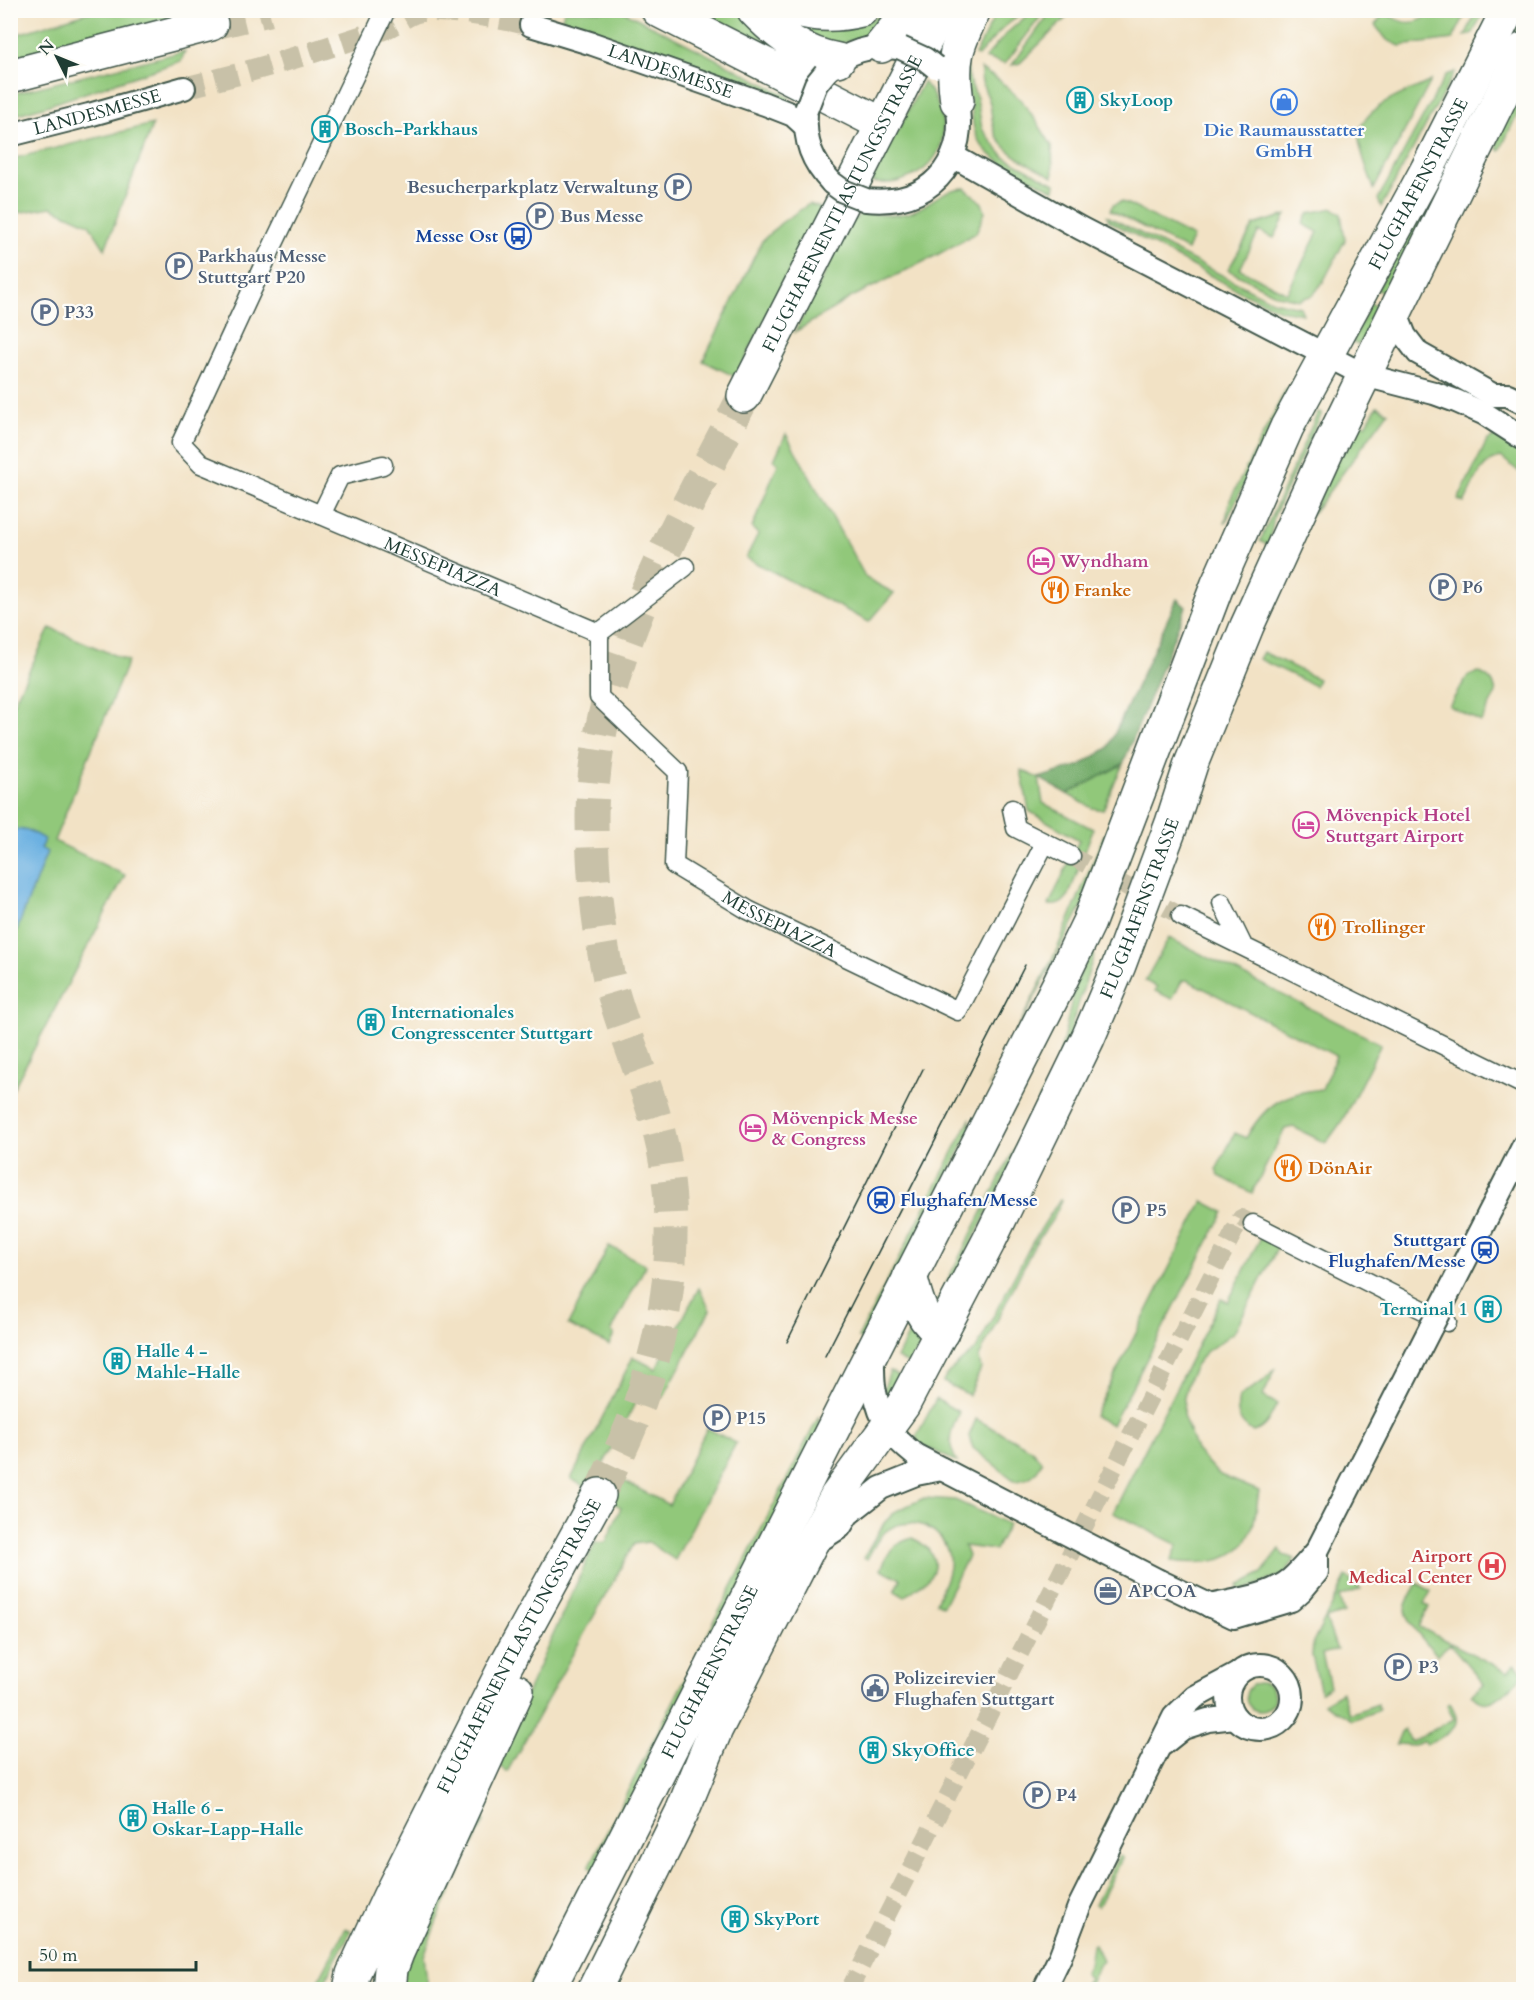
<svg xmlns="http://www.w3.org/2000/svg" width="1534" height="2000" viewBox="0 0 1534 2000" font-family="Cardo,serif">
<rect width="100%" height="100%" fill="#fdfcf7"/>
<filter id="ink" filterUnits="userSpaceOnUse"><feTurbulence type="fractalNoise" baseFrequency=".0167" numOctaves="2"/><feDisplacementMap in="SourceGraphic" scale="12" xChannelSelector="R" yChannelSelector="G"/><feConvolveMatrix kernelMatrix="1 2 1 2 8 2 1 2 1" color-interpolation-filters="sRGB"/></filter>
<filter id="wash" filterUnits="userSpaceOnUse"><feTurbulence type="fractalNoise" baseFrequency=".008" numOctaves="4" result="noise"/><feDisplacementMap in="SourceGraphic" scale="24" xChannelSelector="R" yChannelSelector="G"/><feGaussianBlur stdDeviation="1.35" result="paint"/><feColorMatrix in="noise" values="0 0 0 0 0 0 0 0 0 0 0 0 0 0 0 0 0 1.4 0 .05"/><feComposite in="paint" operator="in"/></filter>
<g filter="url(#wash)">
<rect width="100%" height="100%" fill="#f2e2c5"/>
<path fill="#91c87a" stroke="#588257" stroke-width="1.5" d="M93,11H204L11,59V36Z
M564,11H623L790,97L787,103L561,23Z
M695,11H740L773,48Z
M776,11L791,18L867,21L889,11L879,33L835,45L817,43Z
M983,11H989L972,43L966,62L969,79L977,98L982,129L1004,157L1055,184L1054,190C1029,177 983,161 975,132C971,120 973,107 969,96C967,87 961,79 960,70C958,49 974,28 983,11Z
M997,11H1024L1002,29L978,56L975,55Z
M1032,11L1041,16L1005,64L985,58L1007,33Z
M1046,11H1062L1067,17L1020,63L1012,65L1049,14Z
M1433,11H1467L1453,39L1400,46L1387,40L1375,25L1385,12C1401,25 1418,27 1433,11Z
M1477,11H1484L1473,33L1465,36Z
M1523,11V21L1390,296L1377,290Z
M185,51L181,61L43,107L11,116V94Z
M981,69L999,80L1021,100L1037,122L1052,146L1053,177C1034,166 1003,154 995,132C991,122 992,110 989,100C984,86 981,87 981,69Z
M1455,72L1381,207L1378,199L1446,75Z
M1523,80V101L1500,151L1497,148L1498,137Z
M1431,81L1374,189C1370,176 1360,152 1359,140C1357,107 1407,93 1431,81Z
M923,82C954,116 951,164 903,180C892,184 882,184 871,182Z
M153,124L105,249L89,224L51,207L11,214V159Z
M965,188L982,203L985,212L976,233L935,256L852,297L795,332L853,218L856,219L860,213C877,214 893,217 909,213C931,206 939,189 965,188Z
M1120,202L1126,203L1193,237L1187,250L1110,210L1113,205Z
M809,204L821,208L736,377L703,361L762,241L781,223Z
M1333,208L1341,214L1345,240L1323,282L1313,295L1299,300L1277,295L1228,270L1254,225L1286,215L1274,238L1259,231L1240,269L1287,293L1318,232L1303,224L1309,213Z
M1107,216L1272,301L1300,307L1303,314L1280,310L1239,291L1109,221Z
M1370,303L1384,311L1365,340L1358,344L1352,343Z
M1286,389L1289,390L1225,524L1230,500Z
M1377,406L1388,412L1308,520L1357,421L1366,425Z
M1318,412L1322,413L1274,516L1269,546L1260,541Z
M786,434L866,578L894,593L869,622L746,558L758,534L752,528L778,464L774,460Z
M1495,436H1501L1523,448V475L1501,457C1480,461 1473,486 1464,503L1458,500L1487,441Z
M50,628L128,661L54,841L125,875L11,1093V708Z
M1263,652L1318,679L1315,686L1259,659Z
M1478,672C1489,677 1494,681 1496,693L1481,722L1449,706L1467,677Z
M1123,764L1103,810L1092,808L1067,794Z
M1021,770L1039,778L1043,803L1093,829L1069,895C1063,903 1059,906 1049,905L1079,840L1029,811Z
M1104,835L1109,837L1081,908L988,1088L1057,949Z
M1169,938L1381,1044L1342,1121L1326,1143L1293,1127L1285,1129L1252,1193L1219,1176L1216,1170L1235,1133L1246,1138C1265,1104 1284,1093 1322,1089L1336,1056L1187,980L1182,981L1172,999L1155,991L1157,987L1145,981Z
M1091,951L1094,955L1073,1021L1066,1055L940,1306L936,1303L1053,1073L1062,1046L1075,985Z
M970,1119L971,1129L864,1341L858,1338Z
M1060,1199L1062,1200L1052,1220L1035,1244L979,1357L981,1369L969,1395L943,1382L948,1373L976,1349L1032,1243Z
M1203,1201L1224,1212L1112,1425L1094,1416Z
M1261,1237L1279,1245L1234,1332L1206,1352L1197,1363L1189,1378L1184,1397L1183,1415L1196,1450L1218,1474L1259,1491C1257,1503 1256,1517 1252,1529C1240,1564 1202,1565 1171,1561L1178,1545L1113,1513L1221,1299L1228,1302Z
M609,1246L646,1265L611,1332L614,1334L609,1345L568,1325Z
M699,1288L710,1310L663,1398L643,1388L601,1469L669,1505L707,1428L736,1443L675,1560L648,1542L634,1544L507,1772L500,1766L498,1756L595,1543L606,1542L621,1507L571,1479L633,1357L656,1369Z
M913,1325L922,1342L910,1365L897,1358Z
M1276,1368L1263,1396L1277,1404C1271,1415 1267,1429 1253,1432C1239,1423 1235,1414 1239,1397L1262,1382Z
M890,1371L903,1379L886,1402L884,1388Z
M936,1399L959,1412C950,1433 946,1441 957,1462L918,1443L916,1437Z
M819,1416V1432L595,1871L589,1867Z
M976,1419L1031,1449L1042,1462C1036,1475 1030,1480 1015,1481L973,1448L969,1436Z
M924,1498L955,1500L1008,1524L995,1550L964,1546L968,1556L943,1606L936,1602C942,1588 953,1569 948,1553C941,1525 907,1514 885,1532C877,1539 872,1550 867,1559L864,1557L884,1523L896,1511Z
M912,1538C928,1545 943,1562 928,1579C921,1585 912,1591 905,1597L895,1591L901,1579L881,1569C890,1550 891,1545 912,1538Z
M1280,1549L1283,1555L1295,1559L1285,1574L1241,1591L1238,1586L1262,1573Z
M1346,1577L1361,1589L1339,1597L1344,1613L1326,1619L1337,1650L1322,1654L1330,1686L1321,1692L1312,1656L1313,1643Z
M1417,1583L1431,1591L1424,1604L1429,1607L1419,1627L1508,1672L1515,1664L1523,1673V1676C1509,1688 1488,1716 1472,1695L1484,1684L1450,1644L1437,1655C1427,1643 1404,1623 1406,1605C1408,1598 1414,1590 1417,1583Z
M1246 1697a14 14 0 1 1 28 0a14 14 0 1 1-28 0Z
M1342,1692L1349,1714L1378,1704L1379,1710L1352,1720L1323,1703Z
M1450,1703C1467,1730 1447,1733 1426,1745L1424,1741L1414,1745L1396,1744L1401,1732L1404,1729L1411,1742L1454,1719L1447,1705Z
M475,1809L484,1821L437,1920L424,1956L428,1989L401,1990L403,1974Z
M1119,1855L1123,1857L1098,1907L1095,1905Z
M578,1889L583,1892L534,1989L527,1990Z
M346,1928L351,1931L328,1974L323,1989H314Z
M1094,1944L1102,1960L1087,1989H1082L1089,1978L1084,1973L1089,1964L1092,1945Z"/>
<path fill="#74ac6a" stroke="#4a744f" stroke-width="1.5" d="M1177,599L1186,607L1123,764L1067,794L1039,778L1081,765L1108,748Z"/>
<path fill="#6bb0e1" stroke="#45768a" stroke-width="1.5" d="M11,829L28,830L44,839L41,848L47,852L11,945Z"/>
</g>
<g filter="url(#ink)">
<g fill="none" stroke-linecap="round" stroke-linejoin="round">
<path stroke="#c8c1a8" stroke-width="18" stroke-dasharray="18 9" stroke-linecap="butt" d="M1071,856L1181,916
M849,1990L1241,1218L1253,1224"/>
<path stroke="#c8c1a8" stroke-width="22" stroke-dasharray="22 11" stroke-linecap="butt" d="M184,88C250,72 316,52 381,30C394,26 409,12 422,11C458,10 496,17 531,25"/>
<path stroke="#c8c1a8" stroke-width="33" stroke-dasharray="33 16" stroke-linecap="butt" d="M599,1495C610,1471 623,1446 633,1421C664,1341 680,1252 666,1166C656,1101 625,1041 609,978C597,927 592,868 592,817C593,663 677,529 744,396"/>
<path stroke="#c8c1a8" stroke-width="33" stroke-dasharray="33 16" stroke-linecap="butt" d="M211,24L269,10"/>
<defs>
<g id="pedestrian">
<path id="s1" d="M264,264L181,443L201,464L599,633"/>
<path d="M321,515L340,476L383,465"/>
<path id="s2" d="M599,633V697L678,772L674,865L748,910L958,1011L1045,843"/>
<path d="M599,633L685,567"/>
<path d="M1012,809L1016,828L1071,856"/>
<path d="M1222,903L1243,946"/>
<path d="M1181,916L1524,1085"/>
<path d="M1253,1224L1447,1322"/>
</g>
<g id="minor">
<path id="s3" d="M531,25L593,44L765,104L793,115L805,126"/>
<path d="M828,70C846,52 871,44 896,48"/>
<path d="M806,112C804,141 812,162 832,183"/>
<path id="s4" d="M10,135L89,115L184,88"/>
<path d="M953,156L1080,228L1364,375L1434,393L1456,401L1485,414L1524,439"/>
<path d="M866,200C877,201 888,201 899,199C951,189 972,132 951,87"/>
<path d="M1395,311L1405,336L1418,353L1493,395H1508L1524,403"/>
<path d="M1450,1290L1524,1145"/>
<path d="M872,1355C874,1367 872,1381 875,1392C880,1421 892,1437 915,1455L1015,1507"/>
<path d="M812,1545L840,1527L848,1514L881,1488L916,1474L942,1469"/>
<path d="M1159,1581L1234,1617L1291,1600L1302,1590L1317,1572V1557"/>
<path d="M1210,1606C1236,1600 1269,1597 1291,1579C1300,1571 1309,1560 1317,1551L1431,1327"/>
<circle cx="1260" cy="1697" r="32"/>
<path d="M1163,1744L1183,1728L1208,1720L1235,1717"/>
<path d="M1044,1990L1060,1957L1079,1907L1174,1717L1195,1697L1236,1675"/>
</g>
<g id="secondary">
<path d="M881,46L910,10"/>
<path d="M957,101C951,60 956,47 974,10"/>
<path id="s5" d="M744,396L941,10"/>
<path d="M910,1275C916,1297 920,1322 942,1332"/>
<path id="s6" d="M350,1990L353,1974L389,1897L507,1663L599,1495"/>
<path d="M389,1990L391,1969L397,1953L517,1691"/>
<path id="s7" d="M548,1990L1059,984L1089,922L1217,586L1287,427L1427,170L1508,10"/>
<path id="s8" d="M594,1990L682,1812L716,1729L809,1547L836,1497L903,1405L990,1239L1088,1038L1119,965L1172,823L1191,764L1247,626L1327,451L1524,49"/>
</g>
<path id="motorway" d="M658,10L882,124
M754,10C778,35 803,54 838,60
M798,10C818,16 841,15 861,10
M10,76L211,24"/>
</defs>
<use href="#pedestrian" stroke="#3f564a" stroke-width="21"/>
<use href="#minor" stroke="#3f564a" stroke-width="26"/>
<use href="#secondary" stroke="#3f564a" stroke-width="36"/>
<use href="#motorway" stroke="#3f564a" stroke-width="36"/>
<use href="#pedestrian" stroke="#fff" stroke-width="18"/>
<use href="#minor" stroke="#fff" stroke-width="22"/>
<use href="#secondary" stroke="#fff" stroke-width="33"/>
<use href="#motorway" stroke="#fff" stroke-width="33"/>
<path stroke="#1f3d34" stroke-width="1.5" d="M787,1342L923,1069
M825,1356L1025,965"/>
<defs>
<path id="pedestrian-bridge" d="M264,264L386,10"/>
<path id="minor-bridge" d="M901,48L925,59L935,67
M806,110L816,84L825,73
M832,183L843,191L866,200
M1431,1327L1450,1290
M1015,1507L1159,1581"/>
</defs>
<use href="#pedestrian-bridge" stroke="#3f564a" stroke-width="21" stroke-linecap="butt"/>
<use href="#minor-bridge" stroke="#3f564a" stroke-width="26" stroke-linecap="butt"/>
<use href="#pedestrian-bridge" stroke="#fff" stroke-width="18"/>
<use href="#minor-bridge" stroke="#fff" stroke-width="22"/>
</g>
</g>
<defs>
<symbol id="building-ring" viewBox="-11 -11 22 22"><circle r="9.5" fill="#fdfcf7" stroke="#0f9aa8" stroke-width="1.5"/><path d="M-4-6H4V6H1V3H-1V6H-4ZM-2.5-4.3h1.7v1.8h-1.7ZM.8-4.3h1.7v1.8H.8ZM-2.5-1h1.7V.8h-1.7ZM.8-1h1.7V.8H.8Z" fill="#0f9aa8"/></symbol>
<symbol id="shop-ring" viewBox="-11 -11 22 22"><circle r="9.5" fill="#fdfcf7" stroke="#3f7fe0" stroke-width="1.5"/><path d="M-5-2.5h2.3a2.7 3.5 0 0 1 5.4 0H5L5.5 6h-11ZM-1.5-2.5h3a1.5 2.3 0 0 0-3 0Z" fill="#3f7fe0"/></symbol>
<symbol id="parking-ring" viewBox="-11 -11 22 22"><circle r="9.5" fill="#fdfcf7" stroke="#5c6f8a" stroke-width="1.5"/><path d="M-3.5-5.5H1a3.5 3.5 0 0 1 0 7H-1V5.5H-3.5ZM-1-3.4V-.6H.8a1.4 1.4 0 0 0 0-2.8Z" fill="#5c6f8a"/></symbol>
<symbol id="bus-ring" viewBox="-11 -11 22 22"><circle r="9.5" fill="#fdfcf7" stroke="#1a4fb4" stroke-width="1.5"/><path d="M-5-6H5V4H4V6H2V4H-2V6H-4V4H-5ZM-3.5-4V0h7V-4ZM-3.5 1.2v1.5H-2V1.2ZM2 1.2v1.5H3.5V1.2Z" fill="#1a4fb4"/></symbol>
<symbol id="hotel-ring" viewBox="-11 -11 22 22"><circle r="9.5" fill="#fdfcf7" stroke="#d1479c" stroke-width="1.5"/><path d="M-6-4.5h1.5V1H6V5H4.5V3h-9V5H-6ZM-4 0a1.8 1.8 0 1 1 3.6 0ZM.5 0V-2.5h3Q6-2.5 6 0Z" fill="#d1479c"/></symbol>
<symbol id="restaurant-ring" viewBox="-11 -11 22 22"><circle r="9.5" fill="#fdfcf7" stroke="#e8710a" stroke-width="1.5"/><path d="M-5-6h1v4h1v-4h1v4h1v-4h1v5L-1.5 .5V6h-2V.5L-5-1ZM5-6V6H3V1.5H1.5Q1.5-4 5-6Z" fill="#e8710a"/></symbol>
<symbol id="station-ring" viewBox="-11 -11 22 22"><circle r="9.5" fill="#fdfcf7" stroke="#1a4fb4" stroke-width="1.5"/><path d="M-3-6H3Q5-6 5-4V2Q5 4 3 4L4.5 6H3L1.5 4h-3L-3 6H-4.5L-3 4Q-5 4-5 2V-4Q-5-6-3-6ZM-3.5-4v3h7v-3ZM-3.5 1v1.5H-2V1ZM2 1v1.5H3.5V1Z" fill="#1a4fb4"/></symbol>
<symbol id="hospital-ring" viewBox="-11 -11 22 22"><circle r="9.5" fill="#fdfcf7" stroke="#e0444e" stroke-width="1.5"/><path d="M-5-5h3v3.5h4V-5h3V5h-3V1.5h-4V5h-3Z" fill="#e0444e"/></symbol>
<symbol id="office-ring" viewBox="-11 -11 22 22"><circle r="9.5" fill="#fdfcf7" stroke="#5c6f8a" stroke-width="1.5"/><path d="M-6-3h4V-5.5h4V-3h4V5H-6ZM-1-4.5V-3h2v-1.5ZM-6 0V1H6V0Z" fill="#5c6f8a"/></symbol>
<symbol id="civic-ring" viewBox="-11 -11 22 22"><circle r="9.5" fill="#fdfcf7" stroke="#5c6f8a" stroke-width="1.5"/><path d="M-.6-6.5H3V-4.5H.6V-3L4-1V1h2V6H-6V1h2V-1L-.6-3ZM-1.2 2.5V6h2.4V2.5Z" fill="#5c6f8a"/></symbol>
</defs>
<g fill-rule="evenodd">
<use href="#building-ring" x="1065" y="85" width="30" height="30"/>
<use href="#shop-ring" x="1269" y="87" width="30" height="30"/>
<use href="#building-ring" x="310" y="114" width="30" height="30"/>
<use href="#parking-ring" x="663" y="172" width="30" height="30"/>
<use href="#parking-ring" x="525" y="201" width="30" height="30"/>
<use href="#bus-ring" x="503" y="221" width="30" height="30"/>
<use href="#parking-ring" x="164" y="251" width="30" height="30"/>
<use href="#parking-ring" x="30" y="297" width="30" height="30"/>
<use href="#hotel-ring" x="1026" y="546" width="30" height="30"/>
<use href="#parking-ring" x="1428" y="572" width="30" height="30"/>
<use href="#restaurant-ring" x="1040" y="575" width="30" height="30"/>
<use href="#hotel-ring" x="1291" y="810" width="30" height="30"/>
<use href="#restaurant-ring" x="1307" y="912" width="30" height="30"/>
<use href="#building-ring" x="356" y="1007" width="30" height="30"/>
<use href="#hotel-ring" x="738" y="1113" width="30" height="30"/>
<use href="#restaurant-ring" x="1273" y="1153" width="30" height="30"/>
<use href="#station-ring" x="866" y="1185" width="30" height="30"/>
<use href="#parking-ring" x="1111" y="1195" width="30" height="30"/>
<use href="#station-ring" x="1470" y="1235" width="30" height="30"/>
<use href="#building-ring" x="1473" y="1294" width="30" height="30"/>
<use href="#building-ring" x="102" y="1346" width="30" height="30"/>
<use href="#parking-ring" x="702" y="1403" width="30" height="30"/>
<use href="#hospital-ring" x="1477" y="1551" width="30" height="30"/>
<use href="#office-ring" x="1093" y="1576" width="30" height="30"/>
<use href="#parking-ring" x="1383" y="1652" width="30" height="30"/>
<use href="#civic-ring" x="860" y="1673" width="30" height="30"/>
<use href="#building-ring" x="858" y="1735" width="30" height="30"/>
<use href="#parking-ring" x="1022" y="1780" width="30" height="30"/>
<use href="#building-ring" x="118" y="1803" width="30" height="30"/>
<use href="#building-ring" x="720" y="1904" width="30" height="30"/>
</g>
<g text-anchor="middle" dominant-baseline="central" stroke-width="4.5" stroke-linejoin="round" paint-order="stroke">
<g font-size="18" fill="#1f3d34" stroke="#fdfcf7">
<text stroke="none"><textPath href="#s3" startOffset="147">LANDESMESSE</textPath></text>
<text stroke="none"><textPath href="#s4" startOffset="90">LANDESMESSE</textPath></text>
<text stroke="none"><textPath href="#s7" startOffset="2007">FLUGHAFENSTRASSE</textPath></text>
<text stroke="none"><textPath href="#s5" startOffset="216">FLUGHAFENENTLASTUNGSSTRASSE</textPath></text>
<text stroke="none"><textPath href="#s1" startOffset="489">MESSEPIAZZA</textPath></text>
<text stroke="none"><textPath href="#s8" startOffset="1214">FLUGHAFENSTRASSE</textPath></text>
<text stroke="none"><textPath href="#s2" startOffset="387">MESSEPIAZZA</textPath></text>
<text stroke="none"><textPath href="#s6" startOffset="384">FLUGHAFENENTLASTUNGSSTRASSE</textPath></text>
<text stroke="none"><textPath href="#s7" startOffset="357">FLUGHAFENSTRASSE</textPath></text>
</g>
<g font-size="18" font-weight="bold" fill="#0d838f" stroke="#fdfcf7" text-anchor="start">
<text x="1100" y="100">SkyLoop</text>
<text x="344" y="129">Bosch-Parkhaus</text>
<text x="391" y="1012">Internationales<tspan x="391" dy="21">Congresscenter Stuttgart</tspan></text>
<text x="1468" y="1309" text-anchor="end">Terminal 1</text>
<text x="136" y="1351">Halle 4 -<tspan x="136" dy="21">Mahle-Halle</tspan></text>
<text x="892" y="1750">SkyOffice</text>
<text x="152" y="1808">Halle 6 -<tspan x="152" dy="21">Oskar-Lapp-Halle</tspan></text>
<text x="754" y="1919">SkyPort</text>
</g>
<g font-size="18" font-weight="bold" fill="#366cbe" stroke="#fdfcf7">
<text x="1284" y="130">Die Raumausstatter<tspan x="1284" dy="21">GmbH</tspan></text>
</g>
<g font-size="18" font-weight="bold" fill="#4e5e75" stroke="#fdfcf7" text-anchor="start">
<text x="658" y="187" text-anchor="end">Besucherparkplatz Verwaltung</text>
<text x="560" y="216">Bus Messe</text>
<text x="198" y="256">Parkhaus Messe<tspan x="198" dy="21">Stuttgart P20</tspan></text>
<text x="64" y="312">P33</text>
<text x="1462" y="587">P6</text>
<text x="1146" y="1210">P5</text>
<text x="736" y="1418">P15</text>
<text x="1128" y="1591">APCOA</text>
<text x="1418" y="1667">P3</text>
<text x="894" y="1678">Polizeirevier<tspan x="894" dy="21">Flughafen Stuttgart</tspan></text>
<text x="1056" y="1795">P4</text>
</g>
<g font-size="18" font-weight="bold" fill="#164399" stroke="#fdfcf7" text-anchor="end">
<text x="498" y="236">Messe Ost</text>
<text x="900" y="1200" text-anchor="start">Flughafen/Messe</text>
<text x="1466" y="1240">Stuttgart<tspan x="1466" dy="21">Flughafen/Messe</tspan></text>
</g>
<g font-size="18" font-weight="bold" fill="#b23c85" stroke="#fdfcf7" text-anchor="start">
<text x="1060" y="561">Wyndham</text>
<text x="1326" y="815">Mövenpick Hotel<tspan x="1326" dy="21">Stuttgart Airport</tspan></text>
<text x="772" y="1118">Mövenpick Messe<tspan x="772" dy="21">&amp; Congress</tspan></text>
</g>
<g font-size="18" font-weight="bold" fill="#c56008" stroke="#fdfcf7" text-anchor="start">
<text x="1074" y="590">Franke</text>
<text x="1342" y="927">Trollinger</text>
<text x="1308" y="1168">DönAir</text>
</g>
<g font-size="18" font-weight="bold" fill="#be3a42" stroke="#fdfcf7" text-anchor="end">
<text x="1472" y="1556">Airport<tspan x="1472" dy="21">Medical Center</tspan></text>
</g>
</g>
<rect width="1534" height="2000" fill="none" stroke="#fdfcf7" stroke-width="36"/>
<g transform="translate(57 57) rotate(313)" stroke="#fdfcf7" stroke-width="4.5" paint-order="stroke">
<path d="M0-4.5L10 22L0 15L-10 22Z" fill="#1f3d34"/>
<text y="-9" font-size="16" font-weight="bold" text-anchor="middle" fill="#1f3d34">N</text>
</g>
<path d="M30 1961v9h166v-9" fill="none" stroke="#1f3d34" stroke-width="3"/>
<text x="39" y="1961" font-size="18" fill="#1f3d34" stroke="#fdfcf7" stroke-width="4.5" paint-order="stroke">50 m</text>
</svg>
